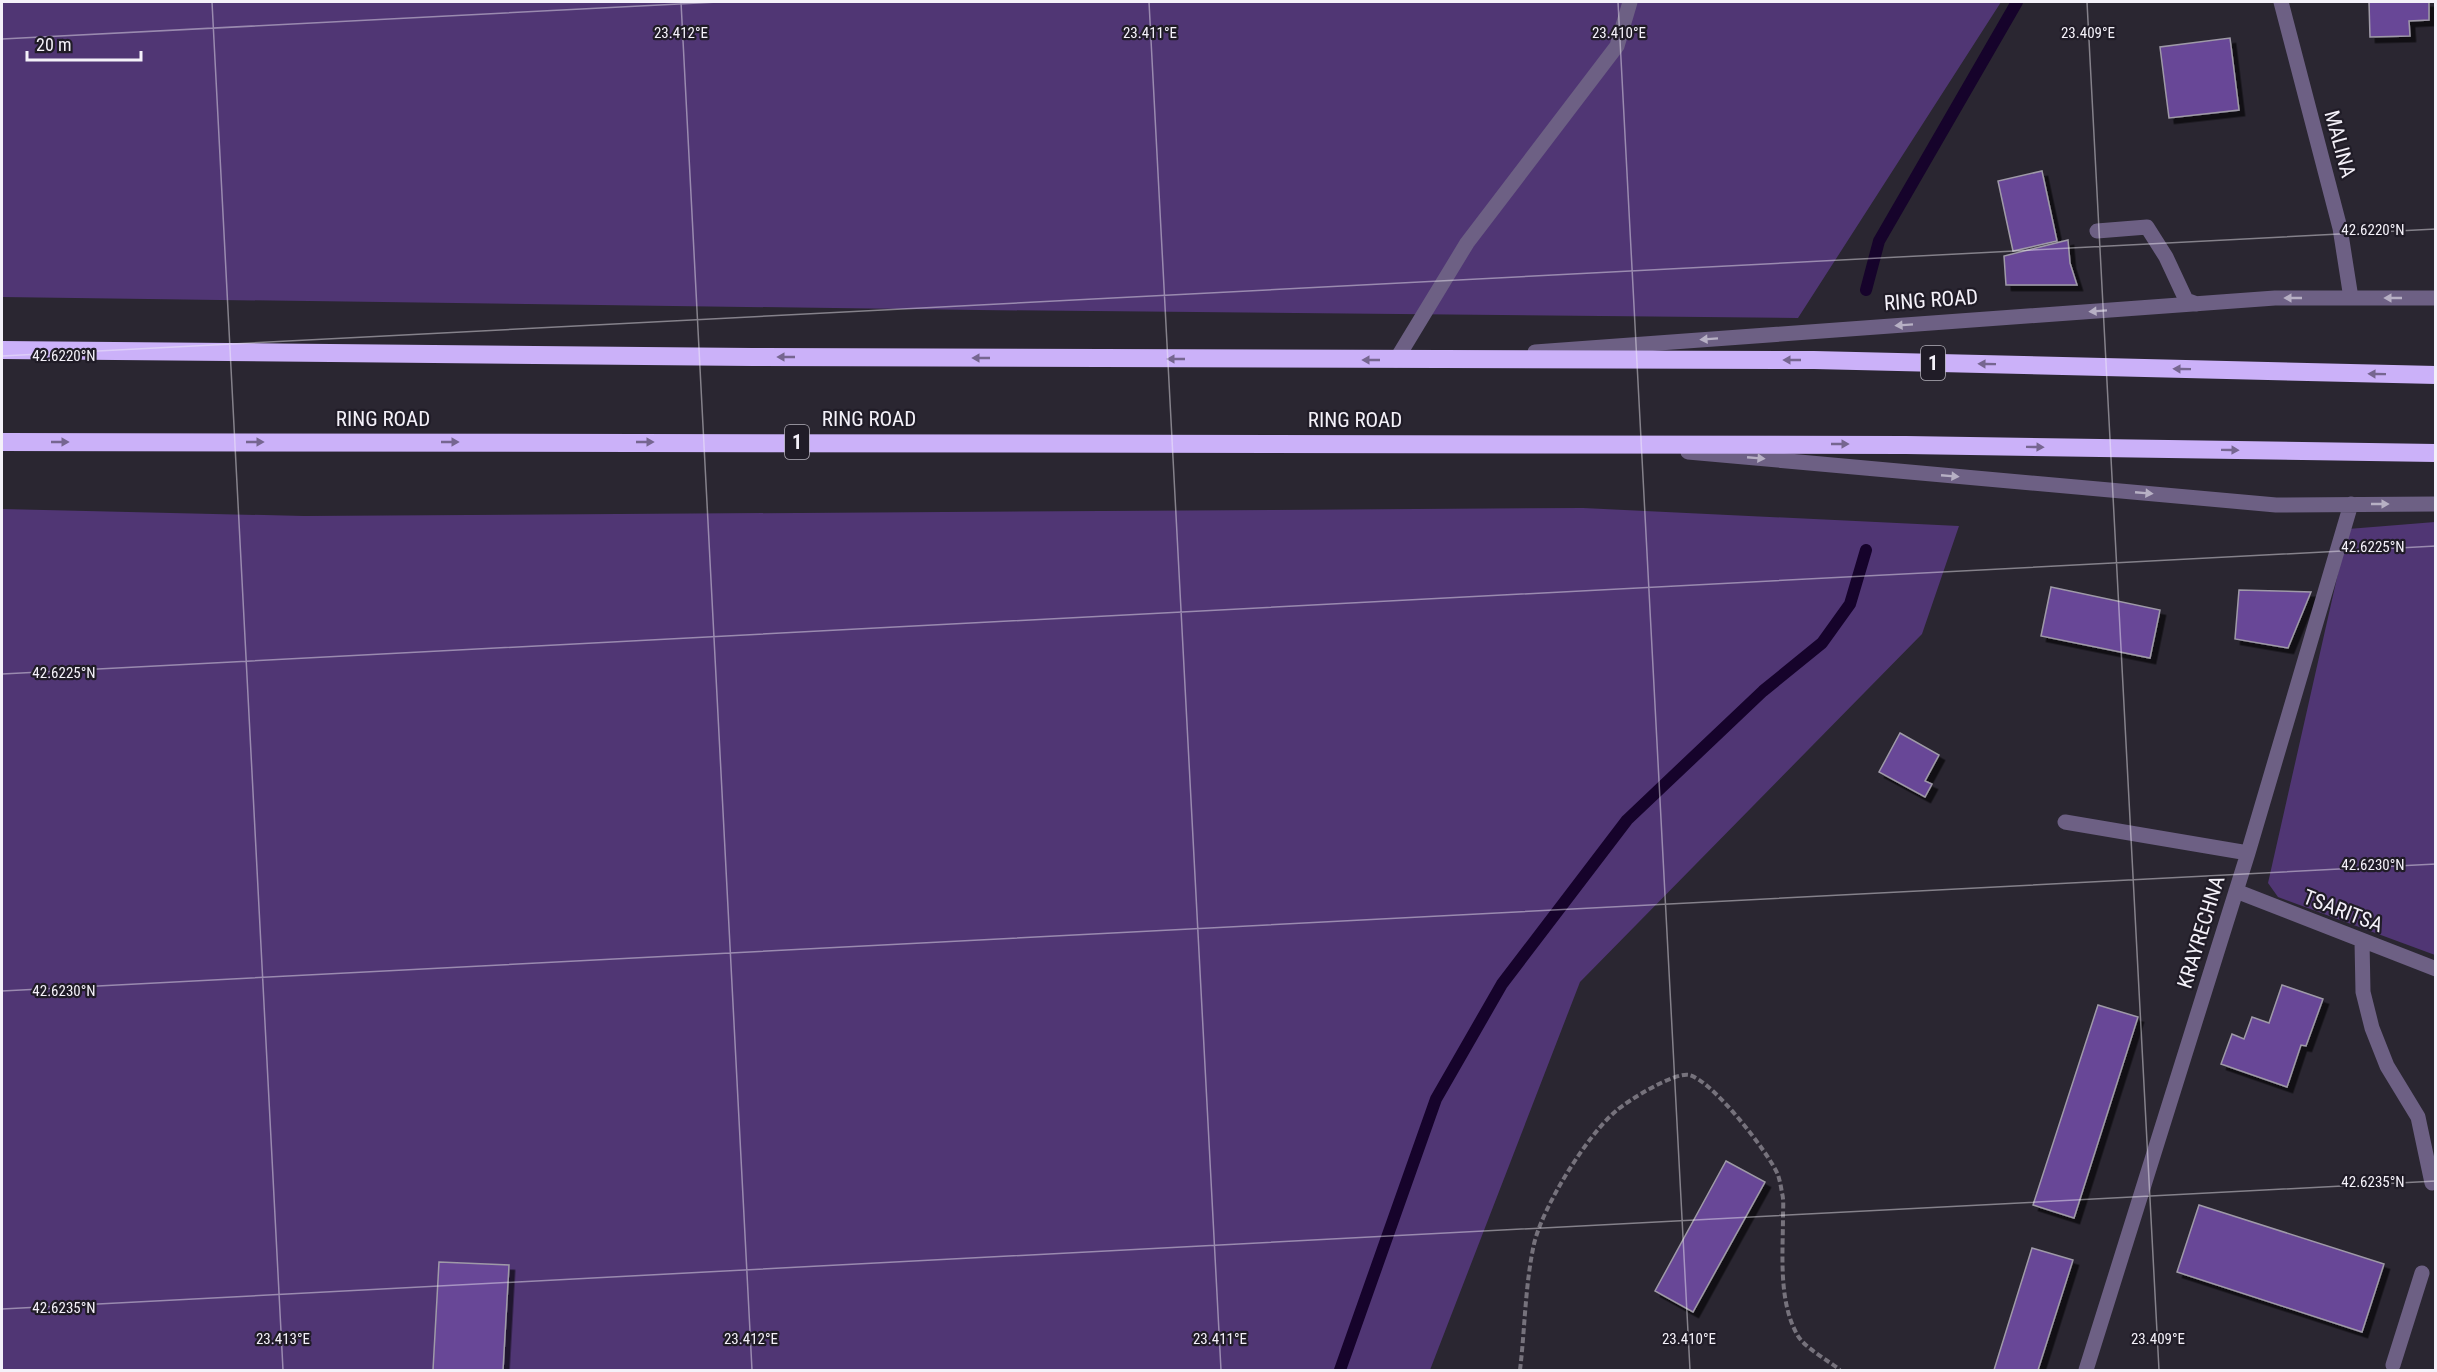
<svg xmlns="http://www.w3.org/2000/svg" width="2437" height="1372" viewBox="0 0 2437 1372" font-family="'Roboto Condensed',sans-serif">
<defs>
<filter id="shadow"><feDropShadow dx="5.5" dy="5.5" stdDeviation="0" flood-color="#0009"/></filter>
</defs>
<rect width="100%" height="100%" fill="#2a2631"/>
<path fill="#503674" d="M2,2H2001L1798,318L978,310L2,297Z
M1583,508L1959,526L1922,634L1580,982L1430,1370H2V509L304,516Z
M2435,522V955L2278,897L2268,883L2348,529Z"/>
<g fill="none" stroke-linecap="round" stroke-linejoin="round">
<path stroke="#16032b" stroke-width="12" d="M1866,290L1879,241L2017,2
M1340,1370L1436,1099L1502,984L1627,820L1763,691L1822,643L1850,604L1866,550"/>
</g>
<path fill="#684697" stroke="#9f9aa8" stroke-width="1.5" filter="url(#shadow)" d="M2369,2H2429V20L2409,21L2410,36L2370,37Z
M2230,38L2239,110L2169,118L2160,47Z
M2042,171L2057,241L2013,251L1998,181Z
M2068,240L2070,263L2077,285H2006L2004,256Z
M2051,587L2160,610L2150,658L2041,636Z
M2239,590L2311,592L2288,648L2235,639Z
M1900,733L1939,755L1925,781L1932,784L1925,797L1879,772Z
M2282,985L2323,999L2306,1046L2301,1045L2287,1087L2221,1064L2232,1034L2244,1039L2252,1017L2269,1023Z
M2098,1005L2138,1017L2074,1218L2033,1205Z
M1726,1161L1765,1182L1693,1312L1655,1291Z
M2199,1205L2384,1264L2362,1332L2177,1272Z
M2032,1248L2073,1260L2038,1370H1994Z
M439,1262L509,1265L503,1370H433Z"/>
<g fill="none" stroke-linecap="round" stroke-linejoin="round">
<path stroke="#76727c" stroke-width="4" stroke-dasharray="6 3" stroke-linecap="butt" d="M1520,1370C1525,1329 1525,1285 1534,1244C1543,1206 1587,1135 1617,1110C1629,1100 1674,1072 1689,1075C1712,1080 1769,1153 1778,1175C1780,1181 1781,1187 1782,1193C1784,1200 1783,1208 1783,1216C1783,1254 1778,1302 1798,1336C1805,1348 1829,1361 1840,1370"/>
<path stroke="#6d6084" stroke-width="15" d="M2281,2L2340,228L2351,298
M2097,231L2147,227L2166,257L2186,300L2197,304
M1535,352L2275,298H2436
M1396,360L1467,243L1617,46L1630,2
M1688,452L2276,505L2436,504
M2065,822L2248,853
M2236,891L2436,969
M2362,941L2363,992L2372,1028L2387,1066L2418,1117L2432,1183
M2393,1365L2422,1273
M2086,1370L2248,853L2351,504"/>
<path stroke="#cbb1f9" stroke-width="18" d="M2,350L752,357L1814,360L2436,375
M2,442L1906,445L2436,453"/>
</g>
<defs><path id="oneway-solid" d="M-6-.8H1V-3.2L6.5 0L1 3.2V.8H-6Z" transform="scale(1.5)"/></defs>
<g fill="#b7b0c4">
<use href="#oneway-solid" transform="translate(2293 298) rotate(-180)"/>
<use href="#oneway-solid" transform="translate(2393 298) rotate(-180)"/>
<use href="#oneway-solid" transform="translate(2098 311) rotate(176)"/>
<use href="#oneway-solid" transform="translate(1904 325) rotate(176)"/>
<use href="#oneway-solid" transform="translate(1709 339) rotate(176)"/>
<use href="#oneway-solid" transform="translate(1756 458) rotate(5)"/>
<use href="#oneway-solid" transform="translate(1950 476) rotate(5)"/>
<use href="#oneway-solid" transform="translate(2144 493) rotate(5)"/>
<use href="#oneway-solid" transform="translate(2380 504)"/>
</g>
<g fill="#766690">
<use href="#oneway-solid" transform="translate(786 357) rotate(-180)"/>
<use href="#oneway-solid" transform="translate(981 358) rotate(-180)"/>
<use href="#oneway-solid" transform="translate(1176 359) rotate(-180)"/>
<use href="#oneway-solid" transform="translate(1371 360) rotate(-180)"/>
<use href="#oneway-solid" transform="translate(1792 360) rotate(-180)"/>
<use href="#oneway-solid" transform="translate(1987 364) rotate(-179)"/>
<use href="#oneway-solid" transform="translate(2182 369) rotate(-179)"/>
<use href="#oneway-solid" transform="translate(2377 374) rotate(-179)"/>
<use href="#oneway-solid" transform="translate(60 442)"/>
<use href="#oneway-solid" transform="translate(255 442)"/>
<use href="#oneway-solid" transform="translate(450 442)"/>
<use href="#oneway-solid" transform="translate(645 442)"/>
<use href="#oneway-solid" transform="translate(1840 444)"/>
<use href="#oneway-solid" transform="translate(2035 447) rotate(1)"/>
<use href="#oneway-solid" transform="translate(2230 450) rotate(1)"/>
</g>
<path fill="none" stroke="#f4f1f9" stroke-width="1.5" stroke-opacity="0.45" d="M212,2L283,1370M681,2L752,1370M1149,2L1221,1370M1618,2L1690,1370M2087,2L2159,1370M2,39L718,2M2,356L2436,229M2,674L2436,546M2,991L2436,864M2,1309L2436,1181"/>
<g text-anchor="middle" dominant-baseline="central" stroke-width="4.5" stroke-linejoin="round" paint-order="stroke">
<g fill="#201c27" stroke="#b4b1ba" stroke-width="1.5">
<rect x="1921" y="346" width="24" height="34" rx="4.5"/>
<rect x="785" y="425" width="24" height="34" rx="4.5"/>
</g>
<g font-size="20" font-weight="bold" fill="#f4f1f9">
<text x="1933" y="363">1</text>
<text x="797" y="442">1</text>
</g>
<g font-size="21" fill="#f4f1f9" stroke="#201c27">
<text transform="translate(2340 144) rotate(75)">MALINA</text>
<text transform="translate(1931 300) rotate(-4)">RING ROAD</text>
<text x="383" y="419">RING ROAD</text>
<text x="869" y="419">RING ROAD</text>
<text x="1355" y="420">RING ROAD</text>
<text transform="translate(2343 911) rotate(21)">TSARITSA</text>
<text transform="translate(2201 932) rotate(-73)">KRAYRECHNA</text>
</g>
</g>
<g font-size="15" text-anchor="middle" fill="#f4f1f9" stroke="#201c27" stroke-width="4.5" stroke-linejoin="round" paint-order="stroke">
<text x="681" y="38">23.412°E</text>
<text x="1150" y="38">23.411°E</text>
<text x="1619" y="38">23.410°E</text>
<text x="2088" y="38">23.409°E</text>
<text x="2373" y="235">42.6220°N</text>
<text x="64" y="361">42.6220°N</text>
<text x="2373" y="552">42.6225°N</text>
<text x="64" y="678">42.6225°N</text>
<text x="2373" y="870">42.6230°N</text>
<text x="64" y="996">42.6230°N</text>
<text x="2373" y="1187">42.6235°N</text>
<text x="64" y="1313">42.6235°N</text>
<text x="283" y="1344">23.413°E</text>
<text x="751" y="1344">23.412°E</text>
<text x="1220" y="1344">23.411°E</text>
<text x="1689" y="1344">23.410°E</text>
<text x="2158" y="1344">23.409°E</text>
</g>
<rect width="2437" height="1372" fill="none" stroke="#f4f1f9" stroke-width="6"/>
<path d="M27 51v9h114v-9" fill="none" stroke="#f4f1f9" stroke-width="3"/>
<text x="36" y="51" font-size="18" fill="#f4f1f9" stroke="#201c27" stroke-width="4.5" paint-order="stroke">20 m</text>
</svg>
